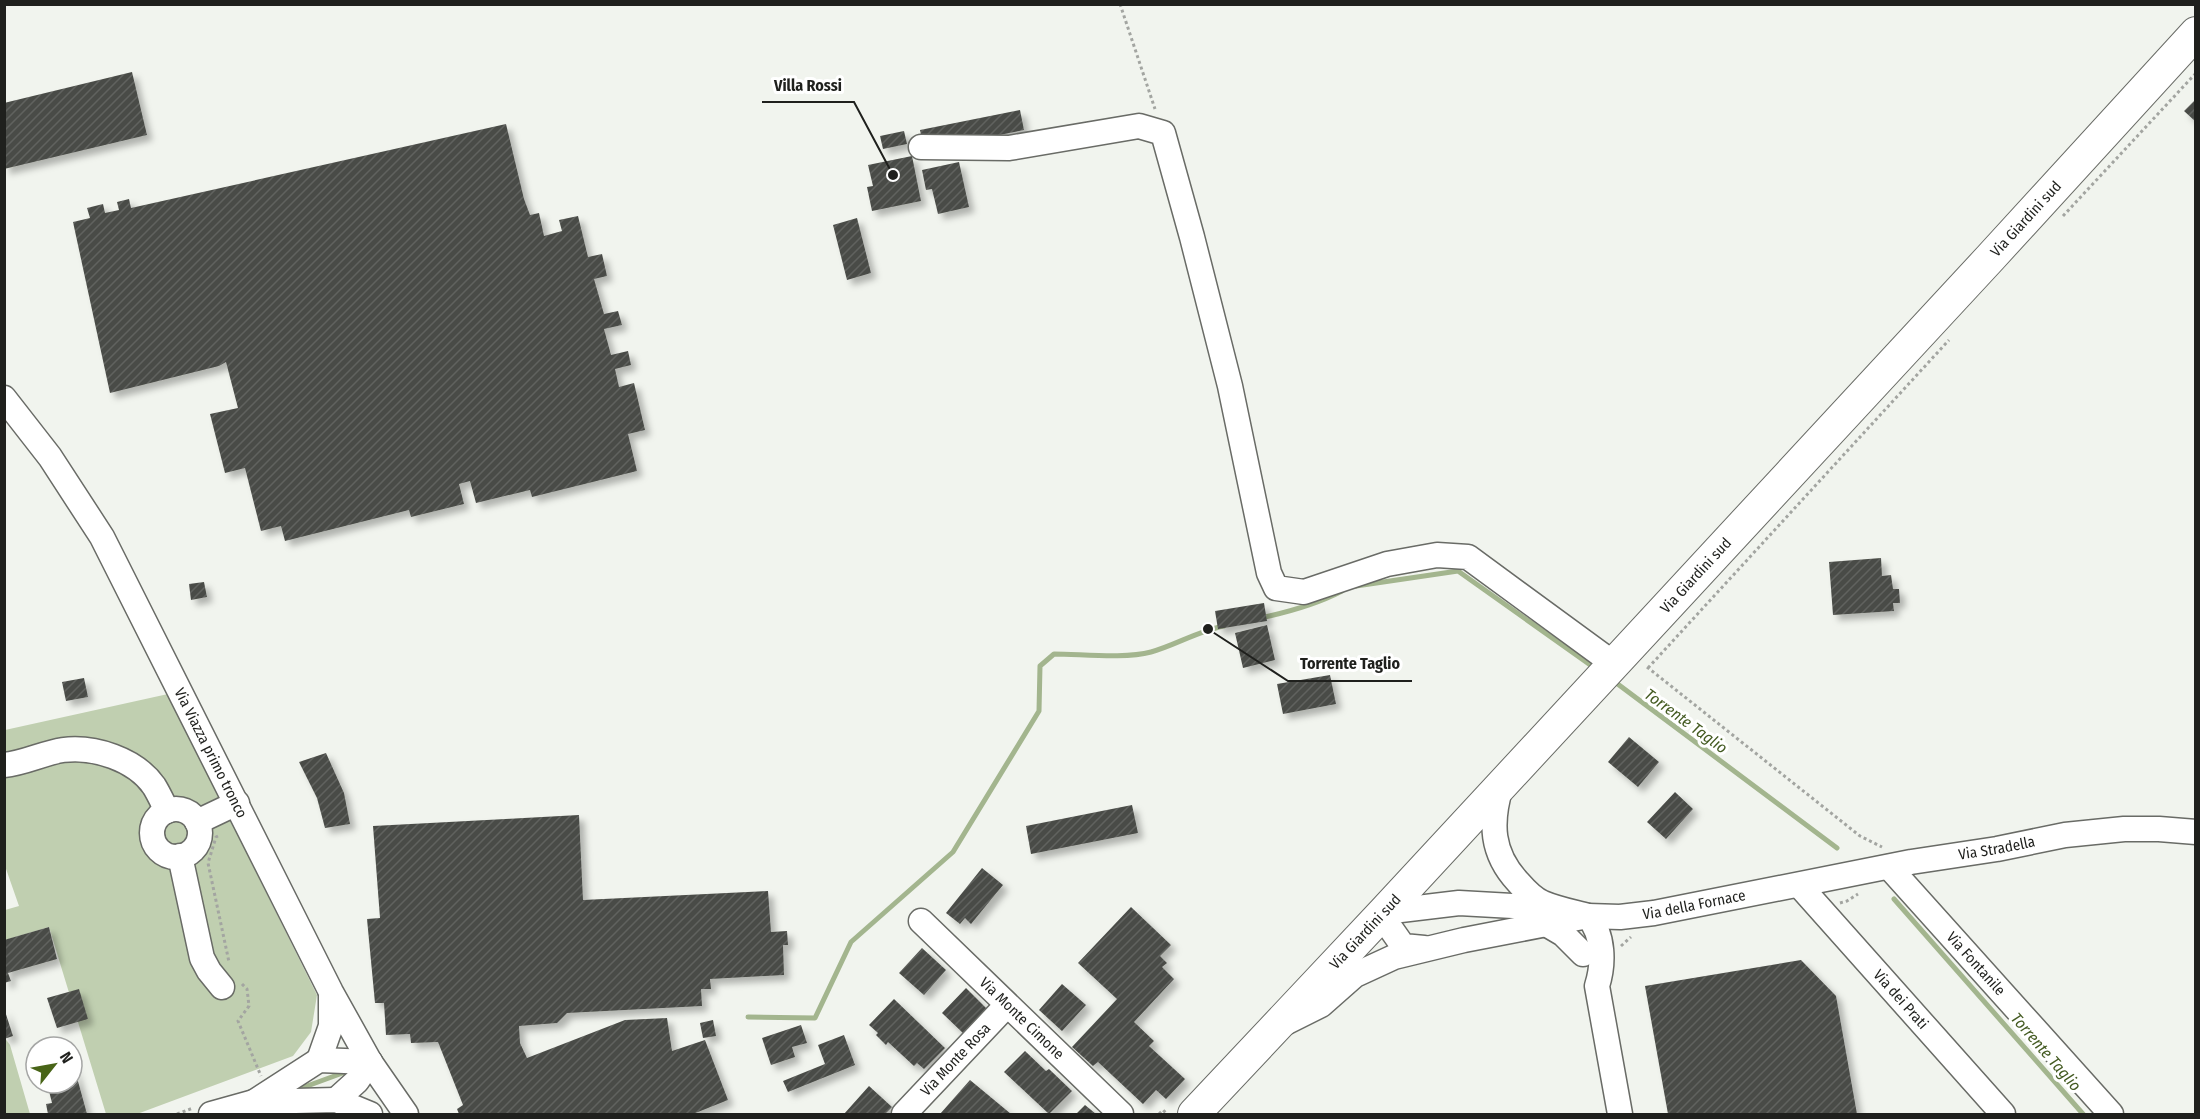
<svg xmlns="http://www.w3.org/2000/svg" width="2200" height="1119" viewBox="0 0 2200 1119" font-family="'Fira Sans Condensed',sans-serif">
<defs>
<pattern id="building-hatch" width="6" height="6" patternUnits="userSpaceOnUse" patternTransform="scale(1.5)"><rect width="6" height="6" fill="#4a4c47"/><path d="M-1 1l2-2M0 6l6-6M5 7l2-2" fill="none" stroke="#61625e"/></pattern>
<filter id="shadow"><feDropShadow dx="5.5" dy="5.5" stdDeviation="3" flood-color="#0004"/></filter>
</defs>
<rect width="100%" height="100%" fill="#f1f4ee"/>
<path fill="#c0cfb0" d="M168,694L317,995L311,1032L293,1056L137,1114H106L49,927L5,940V910L19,906L5,866V730Z
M4,1037L10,1045L30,1114H5Z"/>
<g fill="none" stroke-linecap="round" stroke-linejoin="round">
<path stroke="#a3b58e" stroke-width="5" d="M1356,586L1458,571L1596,669
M1260,618C1289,612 1315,605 1342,591
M1611,679L1837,848
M1894,899L2083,1114
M748,1017L815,1018L851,942L953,852L1039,711L1040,666L1054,654C1081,654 1125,659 1151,652C1176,645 1198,631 1224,626
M299,1089L348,1071"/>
</g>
<path fill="url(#building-hatch)" filter="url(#shadow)" d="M132,72L147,135L4,169V103Z
M2196,99V122L2184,111Z
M1020,110L1024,130L945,146L923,145L920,130Z
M506,124L524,199L530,215L539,213L544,236L562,231L559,220L578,216L588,257L602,254L607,276L594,279L604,314L618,311L622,325L604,329L611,355L628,351L631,365L615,369L619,387L634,383L645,430L628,434L637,471L532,497L530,490L476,503L470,481L459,484L464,504L411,517L409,510L285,541L281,526L261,531L245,468L225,473L210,414L238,408L226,362L219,366L110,393L73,222L90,218L87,208L103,204L105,213L119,210L117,202L129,199L131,208Z
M904,131L907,144L883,149L880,136Z
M912,156L921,201L872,211L867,187L873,186L868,165Z
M959,162L969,207L938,214L932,189L926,190L922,170Z
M857,218L871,273L847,280L833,225Z
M1881,558L1882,576L1891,575L1893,589H1899L1900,603H1893L1894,611L1833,615L1829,562Z
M204,582L207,597L191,600L189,584Z
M1264,603L1267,621L1218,629L1215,611Z
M1267,625L1275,660L1243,668L1235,633Z
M1330,675L1336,704L1283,714L1277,684Z
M84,678L88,697L66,701L62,682Z
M1629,737L1659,762L1638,787L1608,762Z
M326,753L344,793L350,824L325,828L317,798L299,762Z
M1675,792L1693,809L1666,839L1647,822Z
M1132,805L1138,833L1031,854L1026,826Z
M579,815L583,900L768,891L771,932L787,931L788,945H783L784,975L710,979L711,989H701L702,1006L567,1013L557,1023L519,1026L520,1043L527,1058L625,1020L667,1018L672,1051L705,1040L728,1100L693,1114H459L457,1109L463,1105L438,1042L411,1043L410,1034L386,1035L384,1003H375L367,919L380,918L373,826Z
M982,868L1003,885L971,924L965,918L960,924L946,913Z
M1131,907L1171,945L1160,956L1167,963L1162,967L1174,979L1134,1022L1154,1041L1149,1046L1185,1079L1166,1099L1156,1090L1143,1104L1098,1062L1093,1066L1072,1047L1117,999L1078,963Z
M49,927L57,959L8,973L11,981L4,983V940Z
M922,948L946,970L924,995L899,973Z
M1801,960L1836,996L1857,1114H1668L1645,986Z
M1062,984L1086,1005L1062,1031L1039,1010Z
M966,988L988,1010L964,1034L942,1013Z
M79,989L88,1019L57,1028L47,998Z
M894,999L945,1048L924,1069L917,1063L914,1066L888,1042L886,1045L876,1035L878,1033L869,1025Z
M4,1008L13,1036L4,1039Z
M713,1020L716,1036L703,1038L700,1023Z
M801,1025L807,1043L792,1047L795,1057L771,1065L762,1038Z
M844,1035L855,1065L788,1092L783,1081L825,1064L818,1045Z
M1025,1051L1046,1071L1049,1069L1072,1091L1049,1114L1004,1072Z
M73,1063L87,1114H48L46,1104L52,1103L47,1083H72Z
M970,1080L1011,1114H940Z
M869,1086L892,1107L885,1114H844Z
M1085,1105L1096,1114H1076Z"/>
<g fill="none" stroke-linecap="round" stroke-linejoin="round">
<defs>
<g id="minor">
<path d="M921,147L1009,148L1139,126L1163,133L1192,237L1230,386L1269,573L1276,588L1304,592L1387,564L1437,555L1468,557L1614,664"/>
<path id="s1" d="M4,398L50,457L102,537L331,992L370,1062L406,1114"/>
<path d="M4,765C25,763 43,753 63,750C94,746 135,759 154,786C159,794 163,803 167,811"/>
<path d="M1501,786C1490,823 1491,853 1518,882C1525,890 1533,899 1543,903C1557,909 1573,912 1588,916C1604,935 1604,964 1597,986L1620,1114"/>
<circle cx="176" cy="833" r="24"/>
<path d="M197,822L237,803"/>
<path d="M180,856L202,958L209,971L222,987"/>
<path id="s2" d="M1889,867L2111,1114"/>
<path id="s3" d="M1799,885L2003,1114"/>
<path id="s4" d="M921,921L1121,1114"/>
<path d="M1546,924L1563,934L1583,954"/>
<path d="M1424,948L1403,946L1389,926L1384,912L1459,903L1547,908"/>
<path id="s5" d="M1285,1023L1321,1005L1355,975L1394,957L1464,940L1588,916L1620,917L1654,913L1911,862L1997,849L2065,835L2124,829H2159L2196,832"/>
<path d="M319,1060L331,1026V994"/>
<path d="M336,1100L357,1081L370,1062"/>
<path d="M254,1102L319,1060L370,1062"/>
<path d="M211,1114L254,1102L336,1100L370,1114"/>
<path id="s6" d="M904,1114L1007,1005"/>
</g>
<g id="major">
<path id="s7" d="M1194,1114L1384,912L1991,257L2196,33"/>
</g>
</defs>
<use href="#minor" stroke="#696b66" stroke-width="27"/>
<use href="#major" stroke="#696b66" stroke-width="34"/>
<path stroke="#a3a5a1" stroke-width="3" stroke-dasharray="3 3" stroke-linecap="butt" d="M1120,4L1155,109
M2063,216L2196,73
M1647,667L1860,836L1882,847
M1648,668L1949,340
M218,836L216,837L208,863L229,962
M1840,903L1847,901L1858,894
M1621,946L1631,937
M242,984L247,989L249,1006L238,1021L261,1076
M177,1114L193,1108
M1159,1114L1163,1110L1167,1114"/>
<use href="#minor" stroke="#fff" stroke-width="24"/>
<use href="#major" stroke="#fff" stroke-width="32"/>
</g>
<g text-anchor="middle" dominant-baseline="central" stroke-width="6" stroke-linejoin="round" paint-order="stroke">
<g font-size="15" fill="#1f201d" stroke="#fff">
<text stroke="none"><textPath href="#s7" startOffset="1222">Via Giardini sud</textPath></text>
<text stroke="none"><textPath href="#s7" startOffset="736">Via Giardini sud</textPath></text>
<text stroke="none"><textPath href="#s1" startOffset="412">Via Viazza primo tronco</textPath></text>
<text stroke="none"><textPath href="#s5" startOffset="742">Via Stradella</textPath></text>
<text stroke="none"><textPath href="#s5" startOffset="434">Via della Fornace</textPath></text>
<text stroke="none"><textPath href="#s7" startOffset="250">Via Giardini sud</textPath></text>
<text stroke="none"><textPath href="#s2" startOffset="130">Via Fontanile</textPath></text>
<text stroke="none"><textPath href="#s3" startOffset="153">Via dei Prati</textPath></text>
<text stroke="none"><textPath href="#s4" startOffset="140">Via Monte Cimone</textPath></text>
<text stroke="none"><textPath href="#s6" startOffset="75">Via Monte Rosa</textPath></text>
</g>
<g font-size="16" font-style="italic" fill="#445b22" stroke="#fff">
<text transform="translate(1686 721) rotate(36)">Torrente Taglio</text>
<text transform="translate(2046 1052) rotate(49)">Torrente Taglio</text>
</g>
</g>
<path fill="none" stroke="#1f201d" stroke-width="2" d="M893 175L854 102H762M1208 629L1288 681H1412"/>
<g fill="#1f201d" stroke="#fff" stroke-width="2">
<circle cx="893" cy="175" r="6"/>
<circle cx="1208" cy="629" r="6"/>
</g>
<g font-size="16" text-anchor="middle" font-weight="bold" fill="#1f201d" stroke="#fff" stroke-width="6" stroke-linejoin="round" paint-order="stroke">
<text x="808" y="91">Villa Rossi</text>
<text x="1350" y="669">Torrente Taglio</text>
</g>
<rect width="2200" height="1119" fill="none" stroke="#1f201d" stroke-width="12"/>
<g transform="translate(54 1065) rotate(59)"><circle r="28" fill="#ffffff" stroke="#a5a6a5" stroke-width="1.5"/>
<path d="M0-4.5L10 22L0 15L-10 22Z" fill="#486417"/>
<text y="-9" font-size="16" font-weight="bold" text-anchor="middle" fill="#1f201d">N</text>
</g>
</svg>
